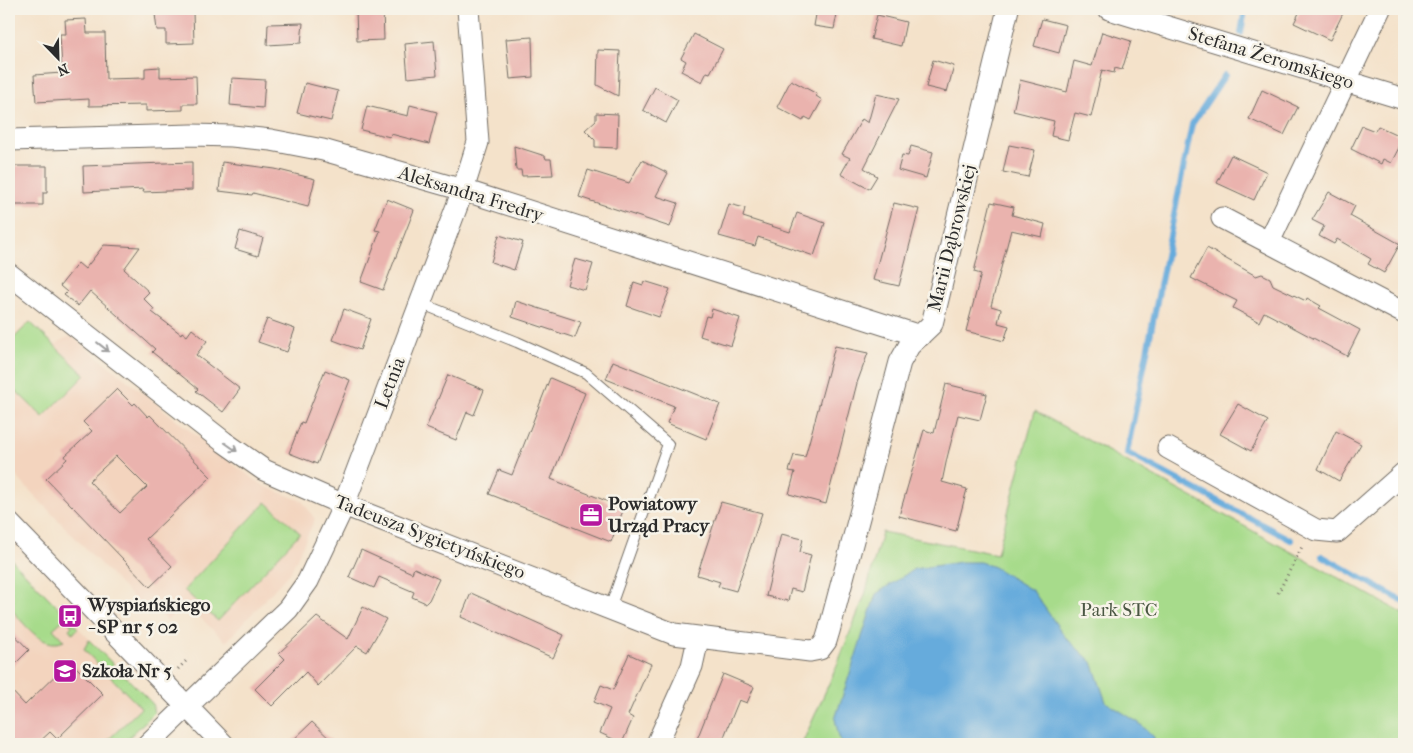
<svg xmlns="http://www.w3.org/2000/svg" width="1413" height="753" viewBox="0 0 1413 753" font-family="'IM FELL French Canon',serif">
<rect width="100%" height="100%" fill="#f7f3e8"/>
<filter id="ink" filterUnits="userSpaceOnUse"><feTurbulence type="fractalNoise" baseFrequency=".02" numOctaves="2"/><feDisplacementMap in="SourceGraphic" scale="10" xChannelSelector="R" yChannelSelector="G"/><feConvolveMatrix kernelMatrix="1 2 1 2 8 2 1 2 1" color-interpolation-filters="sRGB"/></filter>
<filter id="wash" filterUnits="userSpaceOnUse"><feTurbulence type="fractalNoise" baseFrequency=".0096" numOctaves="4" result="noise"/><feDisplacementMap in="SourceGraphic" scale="20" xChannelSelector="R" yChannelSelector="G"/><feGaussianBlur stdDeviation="1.12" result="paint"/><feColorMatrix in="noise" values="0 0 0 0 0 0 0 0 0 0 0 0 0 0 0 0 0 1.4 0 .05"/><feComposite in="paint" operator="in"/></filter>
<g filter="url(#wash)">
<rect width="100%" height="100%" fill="#f4e2ca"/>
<path fill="#f3d4be" d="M29,321L55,345L63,339L71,336L231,463L264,486L302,501L315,519L291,571L226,642L185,603L167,620L149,603L143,608L9,469V341Z
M9,557L152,703L154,713L122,744H9Z"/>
<path fill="#a7db8b" stroke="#69835b" d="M30,322L85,375L43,417L16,391L9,398V343Z
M1035,411L1404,614V744H802L835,670L865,595L882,532L997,554Z
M266,502L300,533L218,621L184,590Z
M9,557L78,628L73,634L69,629L72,626L65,618L53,629L64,641C41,651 23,621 9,607Z
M89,640L152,703L154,713L122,744H104L141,708L86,652L84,649Z"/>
<path fill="#66abdc" stroke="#486b84" d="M960,562H980L994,567L1033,591L1066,638L1092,662L1106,702L1139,723L1154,737V744H843L839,737L835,719L876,594L914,569Z"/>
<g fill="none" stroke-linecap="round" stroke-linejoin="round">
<path stroke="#66abdc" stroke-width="6" d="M1241,33L1245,9
M1225,75L1192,124L1127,453L1291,540
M1322,556L1404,602"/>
</g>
<g id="blocks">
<path fill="#eab3ae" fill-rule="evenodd" d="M356,9H383L384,40L357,41Z
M817,9H838L834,29L814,26Z
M1301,9H1345L1330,40L1294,23Z
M193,12L194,43L166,44V30H157L155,14Z
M877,15L906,22L901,46L871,39Z
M86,19L87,33H105L106,79L145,78V68L160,67V77L196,76L197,104H183V110L146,111V105L89,106V99L36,102L34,75L62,73L60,34H66L65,20Z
M1042,19L1066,25L1059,53L1034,46Z
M303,23L301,43L267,45L268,24Z
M1102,32L1131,41L1122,70L1115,68L1114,73L1102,70L1091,117L1075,113L1068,140L1051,136L1054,121L1013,111L1020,80L1067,92L1074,61L1092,66Z
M694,34L723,49L710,73L707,72L702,82L681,71L686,61L681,58Z
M532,37L533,77L510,79L506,39Z
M434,41L437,75L408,78L405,44Z
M598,50L620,51L618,96L597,85Z
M933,60L954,66L947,92L926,87Z
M232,78L265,80L263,108L230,105Z
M791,80L817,94L816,96L822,100L811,120L805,117L803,121L777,107Z
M305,83L338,91L331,121L297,113Z
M655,87L678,100L666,123L643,110Z
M1262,90L1298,107L1284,135L1249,119Z
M876,94L899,99L864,168L877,176L869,189L841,174L850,158L842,154L862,119L868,123Z
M410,105L437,112L429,144L391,134L390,137L361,130L367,106L408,116Z
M596,113L618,114L617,148L595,147V140L585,130L596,120Z
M1362,126L1375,131L1378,126L1404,138L1391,163L1383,159L1381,164L1351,149Z
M1009,145L1035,150L1028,177L1003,172Z
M514,146L545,156L546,159H551L553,175L522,176L521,170H516Z
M911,146L933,152L926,178L898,170L902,155L908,156Z
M1231,155L1267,172L1254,200L1217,183Z
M642,160L668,173L656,196L678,203L670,227L579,197L588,170L629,183Z
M192,162V190L143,192L144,189L84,192L83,166Z
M222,162L275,169L315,179L308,207L253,193L252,195L219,191Z
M10,166H47V193H43V205H10Z
M1329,192L1355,206L1350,216L1400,244L1384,273L1368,264L1371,259L1337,239L1334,244L1319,236L1324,226L1312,220Z
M387,199L414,210L383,290L361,282L380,231L375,230Z
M991,202L1014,207L1012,215L1045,224L1042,237L1011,230L991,306L1001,309L998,323L1009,326L1004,341L966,331L981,274L974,272Z
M894,203L919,209L899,286L873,280Z
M729,204L745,208L743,217L790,232L797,213L825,223L814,256L758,237L755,246L719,236Z
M240,231L263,238L258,256L235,249Z
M499,235L523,242L514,270L491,262Z
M104,245L140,247L124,269L149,292L143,298L154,309L152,312L181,334L182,332L187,336L192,329L207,341L196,355L240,389L223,412L196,391L198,389L152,352L155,349L90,291L78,306L64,295L67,292L60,286L78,263L85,269Z
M1207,248L1256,276L1262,274L1270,278L1273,285L1306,301L1307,298L1321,306L1319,308L1360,330L1347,356L1264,312L1259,322L1233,308L1237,301L1191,278Z
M575,259L593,264L585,290L567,285Z
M644,281L670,289L659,317L627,306L634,282L643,285Z
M516,301L581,322L575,338L512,317Z
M344,309L371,319L360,350L333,340Z
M712,309L740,318L731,346L700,336L706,316L710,317Z
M267,319L295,329L287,352L258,342Z
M835,346L868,353L857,383L826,504L789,494L795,472L789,471L794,455L805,457Z
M613,361L720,404L706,439L667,423L674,406L606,379Z
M325,370L350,380L317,464L289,453L301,422L304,423Z
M448,375L484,390L474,415L467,412L456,440L426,428Z
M550,378L585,393L551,479L624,508L611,542L489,494L499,470L512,475Z
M946,384L987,394L980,420L958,415L947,458L942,482L967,489L956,531L899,516L924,430L934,433Z
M117,389L133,405L135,403L148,417L150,415L211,477L146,539L172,566L150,587L46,479L67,459L65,456L92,431L83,422ZM116,456L147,487L120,513L89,481Z
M1238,404L1268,421L1251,451L1220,434Z
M1336,431L1361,444L1339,481L1318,469Z
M721,502L762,513L736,591L718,586L720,582L697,575Z
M781,534L803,539L800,552L811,555L802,592L791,589L788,601L766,596Z
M361,550L412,573L414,568L439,579L429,600L426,603L412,597L414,592L379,577L374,588L349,577Z
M471,593L564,635L553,658L461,617Z
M363,607L386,619L367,652L357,646L318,686L306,672L272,706L255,689L285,659L279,653L317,617L348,639Z
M9,629L29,650L9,670Z
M629,654L651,664L628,715L633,718L622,743L600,733L610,709L594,702L601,685L613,690Z
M70,661L103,694L57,739L50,732L37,744H9V688L25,705Z
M723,674L754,687L747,703L739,700L721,744H695Z
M312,722L335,744H289Z"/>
</g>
</g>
<g filter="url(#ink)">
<use href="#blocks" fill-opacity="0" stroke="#716b63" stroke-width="1"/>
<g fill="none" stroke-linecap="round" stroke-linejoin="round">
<defs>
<path id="service" d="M420,303L517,342L586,373L668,444L610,608"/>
<path id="minor" d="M1109,9L1404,99
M9,140L192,135L232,136L271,140L323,150L463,190L920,336
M1222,218L1404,313
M1269,242L1380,9
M9,274L224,442L264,470L344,505L674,634L810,651L820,649L826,641L829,631L900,362L909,346L932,324L1008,9
M1168,448L1316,530L1337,532L1404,473
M9,523L223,744
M148,744L288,609L308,581L344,505L463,190L478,142L468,9
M657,744L692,666L698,639"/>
</defs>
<use href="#service" stroke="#716b63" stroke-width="12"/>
<use href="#minor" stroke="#716b63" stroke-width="23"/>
<path stroke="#716b63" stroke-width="3" stroke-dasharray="1 4" stroke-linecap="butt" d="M1278,593L1303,545
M178,669L186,661"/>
<use href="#service" stroke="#fff" stroke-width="10"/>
<use href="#minor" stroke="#fff" stroke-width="21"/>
</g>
<defs><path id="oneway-shaft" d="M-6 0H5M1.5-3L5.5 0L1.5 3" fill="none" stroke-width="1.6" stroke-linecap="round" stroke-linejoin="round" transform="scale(1.25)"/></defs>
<g stroke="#a0a0a0">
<use href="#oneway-shaft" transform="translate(103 347) rotate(38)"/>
<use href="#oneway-shaft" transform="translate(231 447) rotate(35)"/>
</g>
</g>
<defs>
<symbol id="office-square" viewBox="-11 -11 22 22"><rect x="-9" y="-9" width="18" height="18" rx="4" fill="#b5179e" stroke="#f7f3e8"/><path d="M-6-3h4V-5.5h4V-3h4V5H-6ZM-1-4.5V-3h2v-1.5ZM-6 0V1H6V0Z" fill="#fff"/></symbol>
<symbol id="bus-square" viewBox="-11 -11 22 22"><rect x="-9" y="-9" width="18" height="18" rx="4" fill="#b5179e" stroke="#f7f3e8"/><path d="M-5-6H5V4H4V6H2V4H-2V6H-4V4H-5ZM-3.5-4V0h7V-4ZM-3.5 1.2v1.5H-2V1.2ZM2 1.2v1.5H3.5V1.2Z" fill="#fff"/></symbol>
<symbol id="school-square" viewBox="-11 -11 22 22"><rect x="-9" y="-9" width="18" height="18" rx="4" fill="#b5179e" stroke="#f7f3e8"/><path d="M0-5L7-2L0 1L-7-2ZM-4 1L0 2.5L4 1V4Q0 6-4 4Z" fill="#fff"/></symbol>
</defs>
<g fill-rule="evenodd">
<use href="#office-square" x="577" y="501" width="28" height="28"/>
<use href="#bus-square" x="56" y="602" width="28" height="28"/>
<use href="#school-square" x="51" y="657" width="28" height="28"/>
</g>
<g text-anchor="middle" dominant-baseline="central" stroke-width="5" stroke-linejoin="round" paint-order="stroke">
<g font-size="19" fill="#2b2b2b" stroke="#f7f3e8">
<text transform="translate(1271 58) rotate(17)">Stefana Żeromskiego</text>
<text transform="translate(471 194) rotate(17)">Aleksandra Fredry</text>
<text transform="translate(952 238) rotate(-76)">Marii Dąbrowskiej</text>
<text transform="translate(390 383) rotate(-69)">Letnia</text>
<text transform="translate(430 537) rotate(21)">Tadeusza Sygietyńskiego</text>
</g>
<g font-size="19" font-weight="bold" fill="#2b2b2b" stroke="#f7f3e8" text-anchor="start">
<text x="608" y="504">Powiatowy<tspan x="608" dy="22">Urząd Pracy</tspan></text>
<text x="88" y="605">Wyspiańskiego<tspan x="88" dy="22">- SP nr 5 02</tspan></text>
<text x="82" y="671">Szkoła Nr 5</text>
</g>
<g font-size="19" fill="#4a5743" stroke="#f7f3e8">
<text x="1119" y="610">Park STC</text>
</g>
</g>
<rect width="1413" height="753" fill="none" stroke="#f7f3e8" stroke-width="30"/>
<g transform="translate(58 58) rotate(157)" stroke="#f7f3e8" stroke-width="4" paint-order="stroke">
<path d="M0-4L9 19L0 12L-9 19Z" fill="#2b2b2b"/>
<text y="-8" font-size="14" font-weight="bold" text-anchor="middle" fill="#2b2b2b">N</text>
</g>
</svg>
